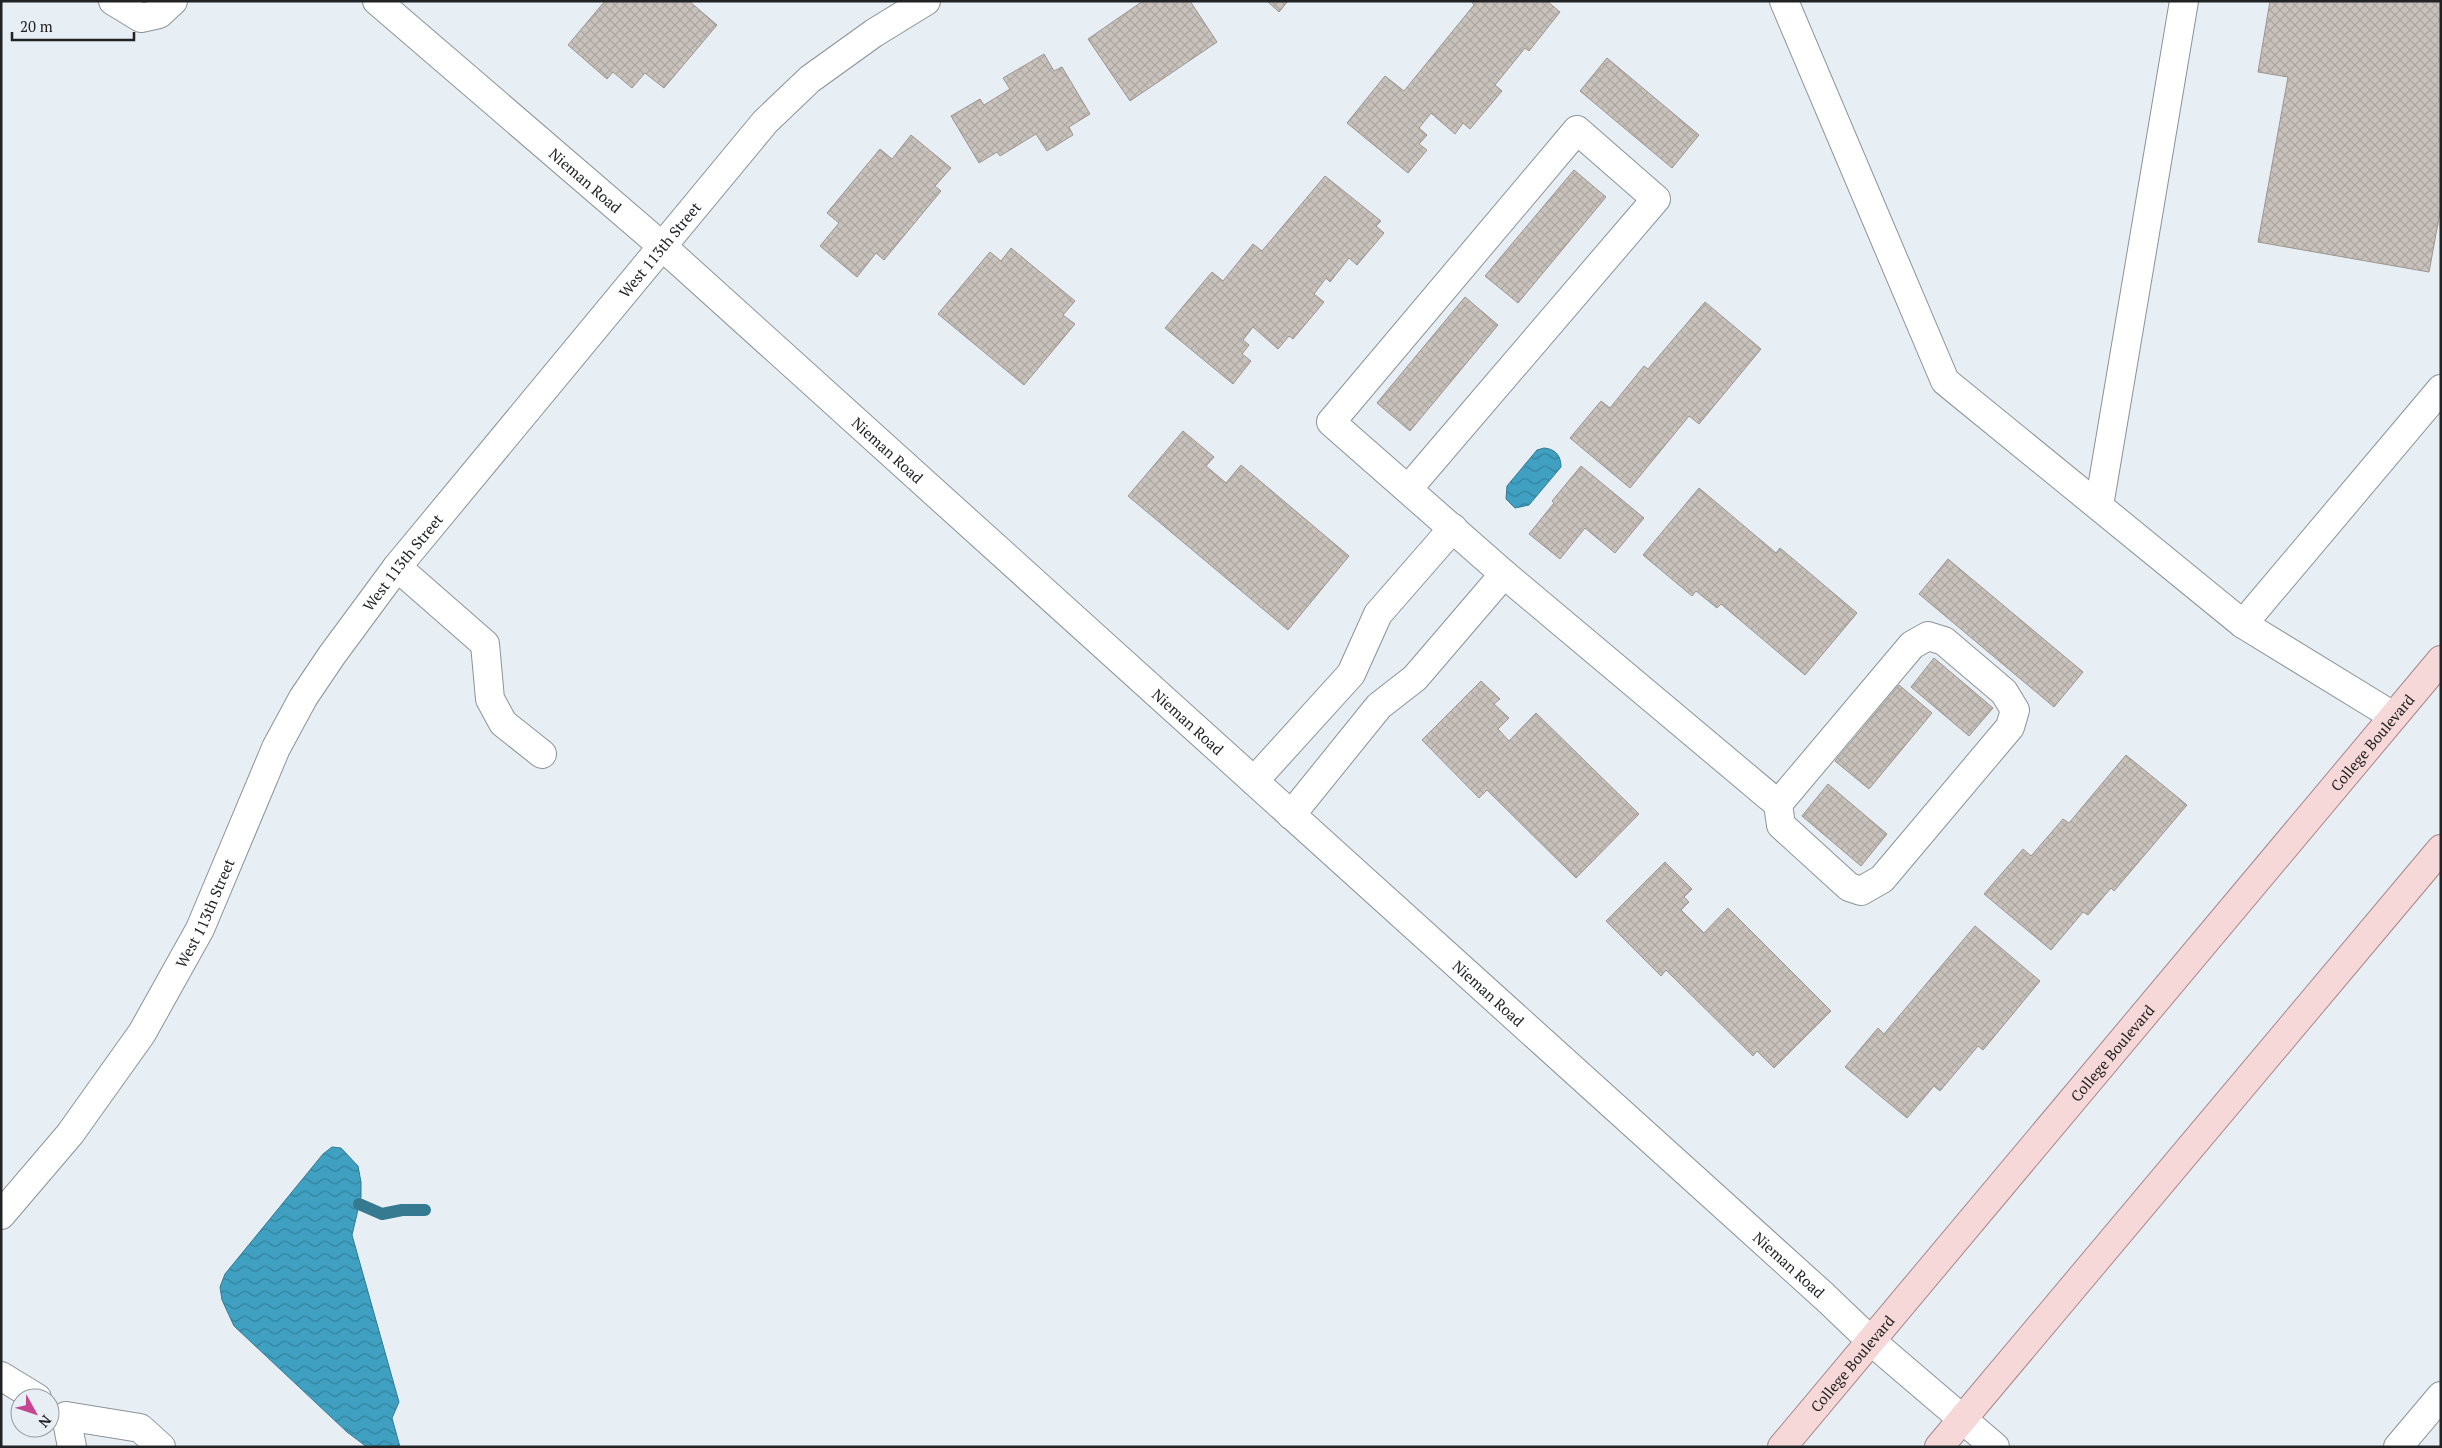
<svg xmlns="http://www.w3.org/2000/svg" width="2442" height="1448" viewBox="0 0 2442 1448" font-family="'PT Serif',serif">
<defs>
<pattern id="water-waves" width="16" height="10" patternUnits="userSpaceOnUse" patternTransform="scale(1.25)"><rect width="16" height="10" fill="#3fa0c1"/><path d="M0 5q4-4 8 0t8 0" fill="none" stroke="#34829d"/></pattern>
<pattern id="building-cross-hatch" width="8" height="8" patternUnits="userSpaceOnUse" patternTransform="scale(1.25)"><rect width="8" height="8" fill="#c8c1bc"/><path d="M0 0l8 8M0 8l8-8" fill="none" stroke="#aca6a1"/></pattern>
</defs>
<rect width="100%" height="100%" fill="#e7eef4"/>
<path fill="url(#water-waves)" stroke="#367a92" d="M1544,448C1555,449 1561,455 1561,467L1529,505L1515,508L1506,499L1507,486L1537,450Z
M332,1147L341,1148L358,1166L361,1182V1197L352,1235L399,1402L392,1418L400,1447H367L347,1432L234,1326L222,1300L220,1287L225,1274L323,1154Z"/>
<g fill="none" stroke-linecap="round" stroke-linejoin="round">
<path stroke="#367a92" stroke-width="12" d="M359,1204L382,1214L402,1210H425"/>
</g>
<path fill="url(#building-cross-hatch)" stroke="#9c9690" d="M605,1H689L717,25L664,88L645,73L632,88L613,72L607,79L568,45Z
M1143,1H1190L1217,42L1130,101L1088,39Z
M1267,1H1288L1279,12Z
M1547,1L1560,12L1529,51L1525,48L1495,85L1502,91L1470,129L1463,123L1455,134L1431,113L1419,128L1427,135L1419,144L1427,150L1408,173L1347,123L1385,76L1404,91L1474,5L1471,1Z
M2270,1H2441V207L2429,272L2258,242L2288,77L2258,72Z
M1044,54L1054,71L1062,67L1090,114L1069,127L1073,135L1047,151L1036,134L1000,156L997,152L979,163L951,116L980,99L984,105L1010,89L1003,78Z
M1607,58L1699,135L1672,168L1580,91Z
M911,135L951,168L935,186L941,191L884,260L876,253L857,277L820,246L839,223L827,213L880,149L892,159Z
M1574,170L1606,197L1518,303L1485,276Z
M1325,176L1381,221L1376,226L1384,233L1357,265L1349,258L1330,282L1326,278L1314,294L1324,302L1293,339L1289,336L1278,349L1253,327L1243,340L1249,345L1242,354L1251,361L1233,384L1165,328L1212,272L1223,281L1253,244L1262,251Z
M1011,248L1075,301L1063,315L1075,324L1024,385L938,314L990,252L1001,261Z
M1465,297L1498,325L1410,431L1377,403Z
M1705,302L1761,349L1699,424L1689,416L1630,488L1570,438L1601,401L1610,408L1644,366L1648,369Z
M1183,431L1214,457L1206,466L1226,483L1241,465L1349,556L1288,630L1128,496Z
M1581,466L1644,518L1615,553L1585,528L1560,559L1529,534L1554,503L1552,501Z
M1699,488L1776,553L1780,548L1857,613L1805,675L1721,604L1717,608L1696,591L1692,596L1643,555Z
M1948,559L2083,672L2054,707L1919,594Z
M1934,658L1993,708L1969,736L1911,687Z
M1481,681L1500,699L1494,704L1509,718L1498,729L1509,741L1536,713L1639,814L1576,878L1487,790L1479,798L1422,740Z
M1899,685L1932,713L1869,789L1835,761Z
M2126,755L2187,805L2114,891L2111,888L2088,915L2083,912L2051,950L1984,894L2023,849L2031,856L2063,819L2069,823Z
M1828,784L1887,834L1861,866L1802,816Z
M1665,862L1692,889L1684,897L1689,902L1681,910L1704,933L1728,908L1831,1011L1774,1068L1757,1051L1753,1056L1666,970L1661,976L1606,921Z
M1975,926L2040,981L1983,1050L1978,1046L1940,1091L1934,1086L1907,1118L1845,1067L1878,1028L1884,1034Z"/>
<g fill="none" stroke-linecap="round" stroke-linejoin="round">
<defs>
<g id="minor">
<path d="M113,1L141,18L159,14L173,1"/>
<path id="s1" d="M377,1L662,246L1825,1297L1871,1341L1995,1447"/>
<path d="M1784,1L1945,381L2243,624L2393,716"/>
<path d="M1408,489L1656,199L1577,130L1331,422L1504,574L1778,804L1781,825L1849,887L1861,891L1882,879L2010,727L2015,710L2004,692L1944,641L1928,636L1912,645L1778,804"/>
<path d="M2099,506L2184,1"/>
<path d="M397,567L485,644L490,699L503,723L542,754"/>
<path d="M2243,624L2441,389"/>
<path d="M1254,781L1351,674L1378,614L1453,528"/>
<path d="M1291,815L1379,706L1415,678L1504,574"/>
<path id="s2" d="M1,1215L70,1134L142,1033L200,929L276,748L303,698L332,655L397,567L765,122L810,79L874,33L926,1"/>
<path d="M1,1376L37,1398"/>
<path d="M72,1447L66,1416L140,1428L161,1447"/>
<path d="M2398,1447L2441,1396"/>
</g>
<g id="major">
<path id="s3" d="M1782,1447L2441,660"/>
<path d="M1939,1447L2441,849"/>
</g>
</defs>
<use href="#minor" stroke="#8c9398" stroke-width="30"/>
<use href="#major" stroke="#a88789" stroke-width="30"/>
<use href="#minor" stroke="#fff" stroke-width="28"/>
<use href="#major" stroke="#f7d8d9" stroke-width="28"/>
</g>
<g text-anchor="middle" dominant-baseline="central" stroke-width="4" stroke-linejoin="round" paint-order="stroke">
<g font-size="15" fill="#202224" stroke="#e7eef4">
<text stroke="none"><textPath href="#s1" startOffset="275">Nieman Road</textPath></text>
<text stroke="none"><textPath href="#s2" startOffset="1176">West 113th Street</textPath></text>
<text stroke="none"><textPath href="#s1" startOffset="680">Nieman Road</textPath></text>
<text stroke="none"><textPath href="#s2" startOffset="771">West 113th Street</textPath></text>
<text stroke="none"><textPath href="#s1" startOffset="1085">Nieman Road</textPath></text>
<text stroke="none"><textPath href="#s3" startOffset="919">College Boulevard</textPath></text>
<text stroke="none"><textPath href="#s2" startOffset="366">West 113th Street</textPath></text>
<text stroke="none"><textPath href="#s1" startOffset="1490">Nieman Road</textPath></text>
<text stroke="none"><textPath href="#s3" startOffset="514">College Boulevard</textPath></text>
<text stroke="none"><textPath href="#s1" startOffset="1895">Nieman Road</textPath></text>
<text stroke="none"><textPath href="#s3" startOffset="109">College Boulevard</textPath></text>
</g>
</g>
<rect width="2442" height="1448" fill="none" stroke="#202224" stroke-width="5"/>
<g transform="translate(35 1413) rotate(130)"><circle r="24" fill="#e7eef4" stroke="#979ca1"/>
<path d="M0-4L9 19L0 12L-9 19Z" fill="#c54591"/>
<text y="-8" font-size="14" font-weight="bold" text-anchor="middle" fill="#202224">N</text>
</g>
<path d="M12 32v8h122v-8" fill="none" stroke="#202224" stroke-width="2.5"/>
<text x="20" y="32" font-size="15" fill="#202224" stroke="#e7eef4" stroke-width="4" paint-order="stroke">20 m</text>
</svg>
